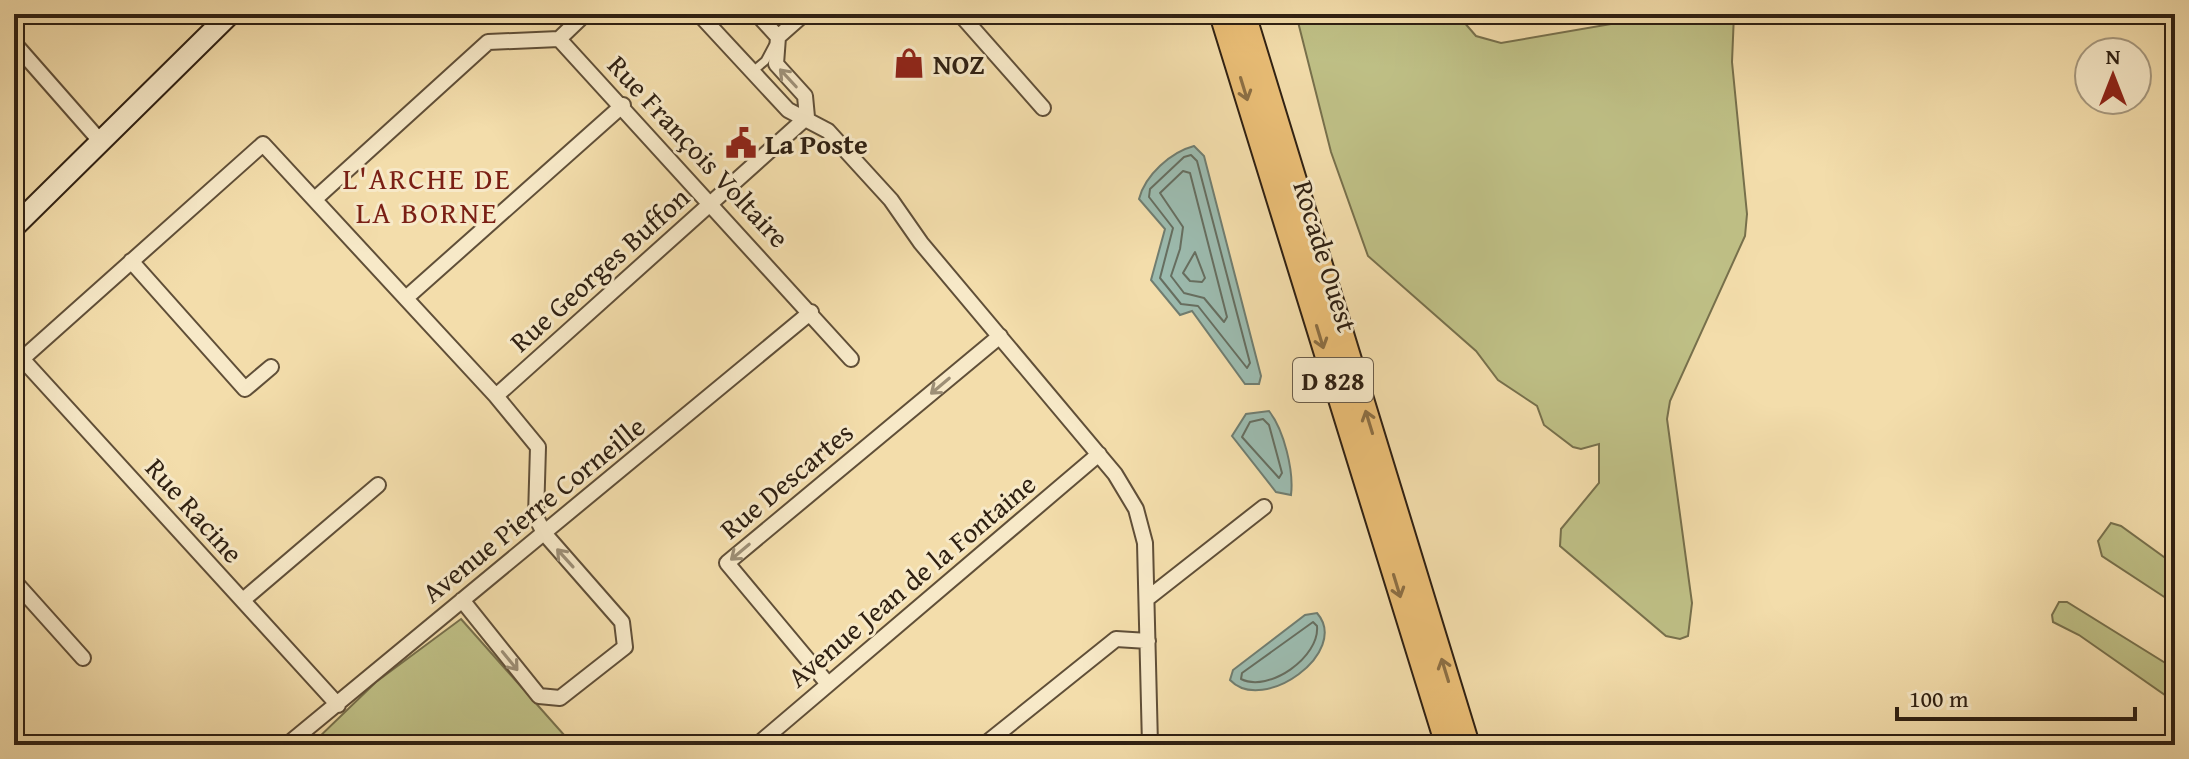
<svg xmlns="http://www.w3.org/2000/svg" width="2189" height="759" viewBox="0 0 2189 759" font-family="'Gentium Book Plus',serif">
<rect width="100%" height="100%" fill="#f3ddab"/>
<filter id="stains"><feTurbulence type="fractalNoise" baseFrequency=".0025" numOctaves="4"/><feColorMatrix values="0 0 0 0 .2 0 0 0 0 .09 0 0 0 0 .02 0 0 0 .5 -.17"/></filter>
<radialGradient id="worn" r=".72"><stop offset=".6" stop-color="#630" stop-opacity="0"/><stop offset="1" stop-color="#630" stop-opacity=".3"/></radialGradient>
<path fill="#bfc086" stroke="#77704c" stroke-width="2" d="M1296,14H1457L1476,36L1501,43L1669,14H1734L1732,62L1747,214L1745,236L1670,401L1667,419L1692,603L1688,636L1680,639L1666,636L1560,546L1561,529L1599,483V444L1581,449L1573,447L1544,425L1537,406L1498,380L1476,351L1368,256L1331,152Z
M2111,523L2121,526L2175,565V604L2102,556L2098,541Z
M2059,602H2067L2175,669V702L2079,635L2053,622L2052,615Z
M461,619L573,745H320L316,740L376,682Z"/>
<path fill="#9cbbaf" stroke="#707d70" stroke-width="2" d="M1194,146L1204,156L1261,376L1259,384H1245L1192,311L1180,315L1151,280L1165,229L1139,199C1145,175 1171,152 1194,146Z
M1269,411C1284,430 1294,471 1291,495L1276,492L1232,436L1246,414Z
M1317,613C1351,652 1263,715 1230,680L1233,670L1305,615Z"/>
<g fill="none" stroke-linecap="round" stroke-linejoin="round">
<path stroke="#666e60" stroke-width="2" d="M1191,155L1197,161L1250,363L1247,368L1198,306L1181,304L1160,278L1173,228L1149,197L1150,189L1184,157Z
M1183,171L1190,173L1227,317L1224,322L1204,298L1184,293L1171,276L1180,249L1183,227L1160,193Z
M1195,252L1205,278L1202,282L1190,281L1183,273Z
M1263,419L1269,425L1282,473L1279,478L1242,437L1250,422Z
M1313,622L1317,626C1320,657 1269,693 1241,679L1242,673Z"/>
<defs>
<path id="service" d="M752,72L765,61L773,46"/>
<path id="minor" d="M699,14L788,110L828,131L891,200L921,243L1115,474L1136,509L1145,543L1150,745
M757,14L778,37L776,64L805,96L807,117
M960,14L1043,108
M778,37L804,14
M559,39L585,14
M14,43L101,142
M315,199L488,42L559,39L851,359
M131,261L245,389L271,367
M406,298L623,105
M14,350L338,705
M22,359L263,144L496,396L538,447L536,517L544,533L622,622L625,647L560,698L539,696L462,600
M496,396L807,117
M14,581L83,658
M1148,598L1264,507
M243,600L378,485
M828,684L727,563L1000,336
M287,745L811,312
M757,745L1099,454
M984,745L1116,639L1148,641"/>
<path id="secondary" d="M14,227L230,14"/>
<path id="primary" d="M1221,14L1447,745
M1244,14L1468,745"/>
</defs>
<use href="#service" stroke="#604f38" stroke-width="11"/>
<use href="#minor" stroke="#604f38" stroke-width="18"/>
<use href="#secondary" stroke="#2f2012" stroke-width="24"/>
<use href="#primary" stroke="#2f2012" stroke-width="26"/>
<use href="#service" stroke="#f7e9c8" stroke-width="7"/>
<use href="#minor" stroke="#f7e9c8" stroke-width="14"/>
<use href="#secondary" stroke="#f7e9c8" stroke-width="20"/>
<use href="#primary" stroke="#eabe76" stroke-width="22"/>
</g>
<defs><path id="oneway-shaft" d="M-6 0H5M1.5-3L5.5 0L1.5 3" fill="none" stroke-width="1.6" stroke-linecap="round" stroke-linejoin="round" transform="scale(2)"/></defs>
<g stroke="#9d8f76">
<use href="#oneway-shaft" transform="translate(788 78) rotate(-133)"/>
<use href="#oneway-shaft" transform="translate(940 386) rotate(140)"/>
<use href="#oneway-shaft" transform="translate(740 552) rotate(140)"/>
<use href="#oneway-shaft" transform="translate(565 558) rotate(-132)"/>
<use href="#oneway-shaft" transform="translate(510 661) rotate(51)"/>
</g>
<g stroke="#8c6f44">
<use href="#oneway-shaft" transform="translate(1244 89) rotate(73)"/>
<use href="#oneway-shaft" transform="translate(1320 337) rotate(73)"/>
<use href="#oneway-shaft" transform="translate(1369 422) rotate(-107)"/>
<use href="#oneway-shaft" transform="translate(1397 586) rotate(73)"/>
<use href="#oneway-shaft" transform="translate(1445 670) rotate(-107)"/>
</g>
<defs>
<symbol id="shop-bare" viewBox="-9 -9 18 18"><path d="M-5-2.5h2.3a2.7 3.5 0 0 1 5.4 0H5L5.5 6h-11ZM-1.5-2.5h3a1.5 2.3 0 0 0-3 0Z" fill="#8f2418" stroke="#f7e9c8" stroke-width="2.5" paint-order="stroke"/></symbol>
<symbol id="civic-bare" viewBox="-9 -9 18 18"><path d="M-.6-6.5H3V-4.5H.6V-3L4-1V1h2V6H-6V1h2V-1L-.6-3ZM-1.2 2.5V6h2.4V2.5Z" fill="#8f2418" stroke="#f7e9c8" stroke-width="2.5" paint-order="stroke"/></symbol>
</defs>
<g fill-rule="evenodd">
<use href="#shop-bare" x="887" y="41" width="44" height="44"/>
<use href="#civic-bare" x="719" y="121" width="44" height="44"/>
</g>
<g text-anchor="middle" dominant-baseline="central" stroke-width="6" stroke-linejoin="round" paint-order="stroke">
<rect fill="#f7e9c8" stroke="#6b5c49" stroke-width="2" x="1293" y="358" width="80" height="44" rx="6"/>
<g font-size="26" font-weight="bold" fill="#2f2012">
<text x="1333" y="380">D 828</text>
</g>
<g font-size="28" font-weight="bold" fill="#2f2012" stroke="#f7e9c8" text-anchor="start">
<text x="933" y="63">NOZ</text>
<text x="765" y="143">La Poste</text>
</g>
<g font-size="28" fill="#2f2012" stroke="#f7e9c8">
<text transform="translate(699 151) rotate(47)">Rue François Voltaire</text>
<text transform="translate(1326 256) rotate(73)">Rocade Ouest</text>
<text transform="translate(599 269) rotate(-42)">Rue Georges Buffon</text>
<text transform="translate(786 480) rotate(-40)">Rue Descartes</text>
<text transform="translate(533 509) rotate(-39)">Avenue Pierre Corneille</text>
<text transform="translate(195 510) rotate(48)">Rue Racine</text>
<text transform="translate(911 580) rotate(-40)">Avenue Jean de la Fontaine</text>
</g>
<g font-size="30" letter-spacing="2" fill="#7a1f14" stroke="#f7e9c8">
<text x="427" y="178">L'ARCHE DE<tspan x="427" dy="34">LA BORNE</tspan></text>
</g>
</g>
<rect width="2189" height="759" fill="none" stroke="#f3ddab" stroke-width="48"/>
<rect x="16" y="16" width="2157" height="727" fill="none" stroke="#2f2012" stroke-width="4"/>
<rect x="24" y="24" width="2141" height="711" fill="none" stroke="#2f2012" stroke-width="2"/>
<g transform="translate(2113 76)"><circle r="38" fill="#f7e9c8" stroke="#a7997f" stroke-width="2"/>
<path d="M0-6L14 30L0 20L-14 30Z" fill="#8f2418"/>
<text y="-12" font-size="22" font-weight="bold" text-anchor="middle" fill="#2f2012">N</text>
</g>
<path d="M1897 707v12h238v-12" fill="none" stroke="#2f2012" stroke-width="4"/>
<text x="1909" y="707" font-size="24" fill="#2f2012" stroke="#f7e9c8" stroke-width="6" paint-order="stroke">100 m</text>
<rect width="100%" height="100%" filter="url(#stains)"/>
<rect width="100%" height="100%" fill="url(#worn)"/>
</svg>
